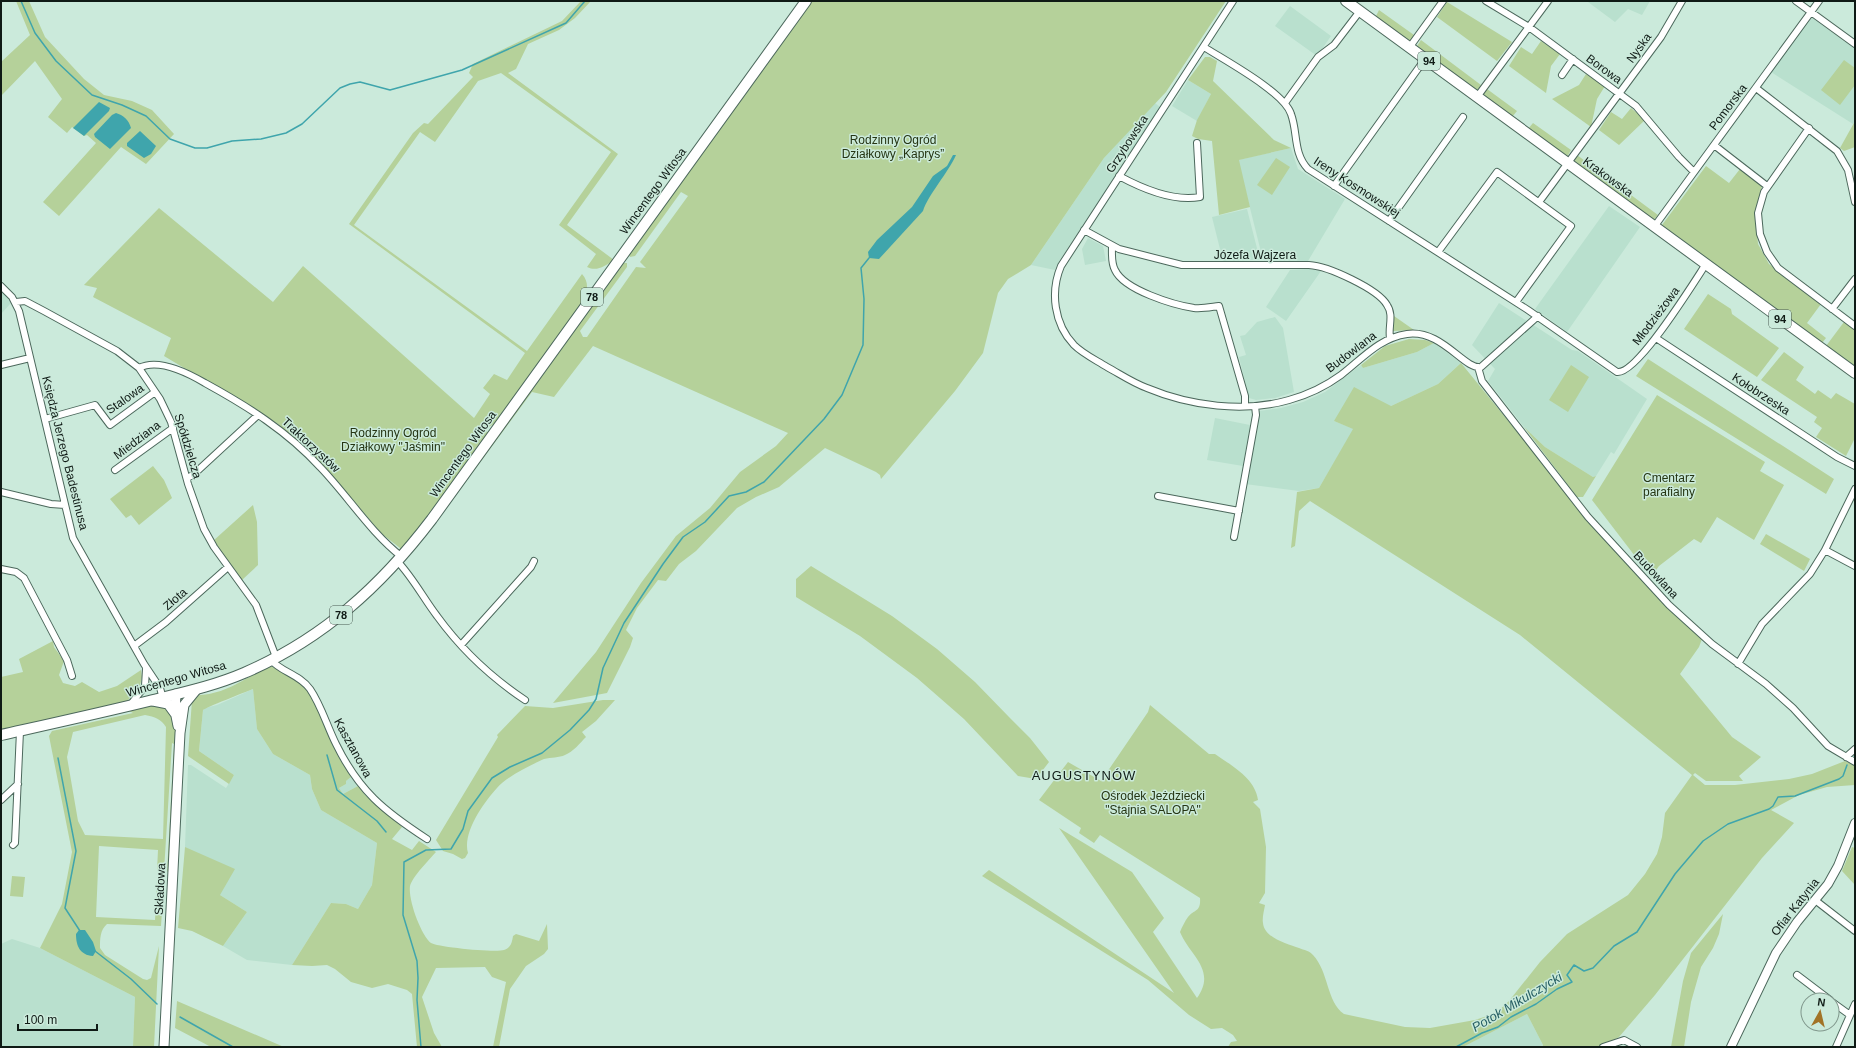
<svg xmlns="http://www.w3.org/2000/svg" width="1856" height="1048" viewBox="0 0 1856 1048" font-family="Arial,sans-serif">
<rect width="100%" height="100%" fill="#cbeadb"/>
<path fill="#b9e0ce" d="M1588,1H1650L1642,15L1628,9L1615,22L1588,2Z
M1290,6L1331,36L1317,56L1275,26Z
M1811,17L1855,49V121L1853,124L1771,72Z
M1188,80L1211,94L1197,121L1172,106Z
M1155,103L1160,107L1058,263L1055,270L1031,265L1104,158Z
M1291,148L1298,169L1345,199L1308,261L1263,260L1238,160Z
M1609,206L1640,227L1567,332L1535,309Z
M1247,209L1260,260L1223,261L1212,217Z
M1088,238L1103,246L1106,261L1085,265L1082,249Z
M1309,269L1321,271L1286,321L1266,307L1290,270Z
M1,291L8,297L11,303L1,314Z
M1499,303L1572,350L1578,351L1647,399L1614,454L1611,452L1596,476L1593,477L1545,447L1524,427L1488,381L1495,369L1472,345Z
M1275,317L1283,328L1294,392L1275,398L1256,400L1249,398L1239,357L1246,355L1240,336L1245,335L1257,322Z
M1434,343L1461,363L1438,384L1391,406L1334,421L1354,429L1319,488L1299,491L1245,484L1259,411L1281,408L1303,402L1325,392L1361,365L1363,368L1417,352Z
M1215,418L1250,425L1243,466L1207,460Z
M253,689L257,729L273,754L310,775L312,789L321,810L377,843L372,885L358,909L346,904L331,903L292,965L247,960L223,946L247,912L220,895L185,847L188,765H191L226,788L234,775L199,751L203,710L205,708L217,705Z
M351,777L358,786L343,794L339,788L346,784V781Z
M12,939L40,948L135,997L133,1047H1V944Z
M1527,1014L1543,1045L1539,1047H1463Z"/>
<path fill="#b5d19a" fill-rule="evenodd" d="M16,1H29L45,37L84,79L104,95L132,101L152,110L174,134L146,164L121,147L59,216L43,202L96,143L87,135L84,136L72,127L67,133L48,117L62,99L35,61L1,96V62L30,35Z
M581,1H591L575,18L559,30L528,44L516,69L508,73L618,154L567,225L614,260C605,266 597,272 587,267L596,254L559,225L611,152L501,73L478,81L435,142L420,132L354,225L527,351L582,274C590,283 587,292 583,302L494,424L483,430L490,433L404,551L399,552L400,548L382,534L325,468L278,424L164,356L171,338L93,297L97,288L84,285L159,208L273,302L303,266L474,418L490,394L483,388L494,374L507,380L525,353L349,224L413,133L424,123L428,124L473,77L469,73L473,64L562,21Z
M811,1H1226L1166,92L1104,158L1031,265L1008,279L998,293L983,353L955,391L881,479L880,475L876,472L825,448L779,487L756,497L737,508L696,551L679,564L666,581L658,580L637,608L626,630L633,638L630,647L607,693L553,703L596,652L641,583L676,536L710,508L740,472L776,446L788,433L593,346L554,397L532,392L445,510L403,561L621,263H627V267L580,331L583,337H587L636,267L646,268L640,262L688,196L681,192L635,256L630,257L629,255L684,173Z
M1447,2L1512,42L1497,61L1437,17Z
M1379,10L1414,35L1410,42L1376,16Z
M1421,40L1481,85L1476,92L1417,46Z
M1541,41L1560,54L1551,66L1546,93L1509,66L1521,47L1532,54Z
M1205,57H1210L1217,61L1213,81L1274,140L1291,148L1239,160L1250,207L1219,215L1212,141L1198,139L1192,136L1197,120L1211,94L1188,80Z
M1844,60L1855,68V85L1840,105L1821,90Z
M1586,74L1605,86L1597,99L1591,127L1552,99L1579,85Z
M1487,89L1517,111L1512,117L1482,96Z
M1631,108L1645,120L1619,145L1599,130L1611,112L1622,119Z
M1855,121V147L1844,151L1840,148Z
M1533,123L1571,150L1567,157L1528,129Z
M1577,155L1658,215L1653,221L1573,163Z
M1276,158L1290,167L1272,195L1257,185Z
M1706,166L1729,183L1740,169L1762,186L1755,212L1758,244L1769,264L1821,304L1807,323L1826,338L1822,343L1662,225Z
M1708,294L1731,309L1732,314L1779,348L1757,377L1684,329Z
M1394,316L1414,330L1393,331L1392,328Z
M1844,322L1855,329V366L1826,346Z
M1409,339L1425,340L1434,343L1417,352L1363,368L1361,365L1385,346Z
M1784,352L1804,367L1796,380L1815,394L1818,390L1831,399L1836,393L1855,404V438L1846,456L1816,437L1822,428L1814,422L1817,417L1761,380Z
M1648,359L1834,479L1826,494L1636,376Z
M1461,363L1553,476L1702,639L1699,647L1680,674L1732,737L1761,757L1739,776L1743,781H1706L1695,773L1693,775L1705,785H1735L1789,779L1812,774L1845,761L1855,766V785L1827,787L1799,795L1771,810L1794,823L1762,858L1655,995L1619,1037L1600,1047H1542L1543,1045L1527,1014L1463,1047H1228L1231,1042L1237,1041L1233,1035L1222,1028L1211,1029L1189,1015L1148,980L982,876L989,870L1174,993L1059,828L1132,872L1164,918L1153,932L1197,998C1217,970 1190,956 1180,932C1182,927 1185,921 1188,917C1195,909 1201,912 1200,898L1100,835L1094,843L1079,833L1081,828L1039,800L1068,762L1101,781L1148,712L1150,705L1209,754H1215C1232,766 1255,778 1258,800L1253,802L1260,809L1266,847L1265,893L1259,903L1265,905C1264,911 1262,918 1263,923C1264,938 1288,944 1299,948C1304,950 1310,951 1313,955C1329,972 1326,1001 1344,1014L1405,1027L1430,1028L1475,1020L1496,1013L1509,1001L1540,962L1567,934L1628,895L1645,874L1657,854L1662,837L1665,813L1692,775L1520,635L1310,501L1299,511L1295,546L1291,548L1297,492L1319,488L1353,429L1334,421L1354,387L1391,406L1438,384Z
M1571,365L1589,377L1568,412L1549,400Z
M1657,395L1765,462L1760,471L1784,485L1754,540L1717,517L1701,543L1694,539L1659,566L1651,577L1592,500Z
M1524,427L1545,447L1593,477L1596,476L1583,497H1577Z
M153,466L164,480L172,498L139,525L131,515L126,518L110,499Z
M253,505L257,522L258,565L242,580L213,541Z
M1766,534L1810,559L1804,571L1760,544Z
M811,566L892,616L937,649L975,682L1009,717L1030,738L1049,762L1036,779L1018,776L964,719L917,678L860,636L796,597V579Z
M53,641L54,647L64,661L59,675L63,683L75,686L82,682L99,692L117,686L141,670L142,677L139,689L124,704L1,732V677L23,672L19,659Z
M270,666L280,670L301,682L310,693L338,756L351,777L346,781V784L339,788L343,794L358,786L365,795L402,827L392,839L412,850L419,841L436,852C429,860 413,876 410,886C408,900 421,935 431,943C437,947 496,953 504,950C511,948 512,942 513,936L516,934L539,941L547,924L548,949L544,954L526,966L510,989L499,1047H493L506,982L492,977L485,967L436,968L422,997L434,1033L442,1047H417L412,994L407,990L388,984L372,988L351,982L335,969L327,965L312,966L292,965L331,903L346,904L358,909L372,885L377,843L321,810L312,789L310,775L273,754L257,729L253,689C245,692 205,708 203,710L199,751L234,775L229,784L188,756L192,700L197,695C225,695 246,677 270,666Z
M603,700H615L596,721L582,732L586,737C580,743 573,752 565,755C559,758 551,757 544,759C531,765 506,777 497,788C484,802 462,833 468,853L465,858L462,859L453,854L443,851L436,840L498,737L497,735L525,706L553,708Z
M155,703C161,704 168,706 171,712C183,733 171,840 169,870L167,872L174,744L172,743L164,871H157L158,850L99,846L96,917L155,920L157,880L164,881L161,926L107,924C100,930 100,939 100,948L105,955L143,979L147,980L151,978L159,946L154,1047H133L135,997L40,948L62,904L72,852L49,736L52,731L133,713L129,711ZM145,715C155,717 161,719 166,727L163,839L85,835L78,821L67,757L73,732Z
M185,847L235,869L220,895L247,912L223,946L192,931L178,928Z
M1852,847L1855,848V885L1842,871Z
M12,876L25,877L23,897L10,896Z
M1723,914L1719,934L1713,948L1701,967L1691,1002L1684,1047H1671L1683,981L1691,953Z
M177,1001L284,1047H211L175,1028Z"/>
<path fill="#3fa5ac" d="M99,102L110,108L109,111L84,136L73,128Z
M116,113C123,115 129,120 131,128L110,149L95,137L94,134L112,115Z
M140,131L156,146L151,154L144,158L127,146V143Z
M953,155H956C948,173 928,195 923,211L879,259L869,258L868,252L877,240L912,207L933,176L947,166Z
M79,930H85L93,942L96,951L93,956C80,955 76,946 76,934Z"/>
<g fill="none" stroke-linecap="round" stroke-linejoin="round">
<path stroke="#3fa5ac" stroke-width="1.5" d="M21,1L35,33L56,61L92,95L122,105L146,116L170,139L195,148H207L232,141L261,139L286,133L302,124L340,88L350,84L360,82L390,90L462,70L566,23L585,1
M327,755L337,790L377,821L386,832
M1854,757H1855
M58,758L76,851L65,908L80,931
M95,951L131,979L157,1004
M180,1017L233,1047
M421,1047L417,1000L418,978L417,961L403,915L404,862L426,850L451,849L463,829L468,811L492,778L510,767L542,753L570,730L589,710L596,699L603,668L624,623L663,564L683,537L705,522L729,496L746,492L764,482L824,419L842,395L863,345L864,299L861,268L869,258
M1456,1047L1482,1033L1498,1027L1511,1017L1536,1004L1557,989L1572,982L1567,975L1574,965L1584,971L1593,968L1614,946L1637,932L1675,874L1703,841L1728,824L1769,809L1773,806L1778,797L1795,796L1839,779L1843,776L1847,765"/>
<defs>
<path id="minor" d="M1233,1L1061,266C1050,292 1054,324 1074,345C1083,354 1096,360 1107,367C1120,374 1133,383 1147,388C1190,406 1244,413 1289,400C1307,395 1326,386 1341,375C1362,359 1379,338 1407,334C1442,329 1464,370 1481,367L1538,316
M1486,1L1529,27L1636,106L1679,157L1694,172
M1796,1L1855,44
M1204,47C1224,60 1284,92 1291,114C1298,133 1293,153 1308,169L1528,310L1617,372C1637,375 1694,282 1706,264
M1409,48L1443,1
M1562,75L1573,59
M1756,88L1837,151L1848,170L1855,202
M1477,97L1548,1
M1285,103L1318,57L1334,45L1360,11
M1809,128L1764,192L1758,213L1760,234L1767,252L1778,268L1855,326
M1714,145L1767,186
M1119,176C1143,189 1173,202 1200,197L1197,143
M1334,186L1425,59
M1539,202L1661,37L1682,1
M1389,221L1463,117
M1654,227L1819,1
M1084,230L1119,249L1182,265H1309C1328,266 1378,289 1387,305C1394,315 1388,327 1390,338
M1112,246C1112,254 1111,263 1115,270C1124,290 1174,305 1194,308C1202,309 1211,307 1219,306L1245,396V406
M1438,252L1497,172L1571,226L1516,302
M1,286L12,297L19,311L73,538L144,664L160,688L162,695L159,698
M16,302L25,301L44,311L117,351L139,368L160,399L171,422L188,484L204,529L214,547L256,605L276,657
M1832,309L1855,279
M1656,338L1837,457L1855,466
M1,365L30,358
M1478,367L1482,381L1588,517L1669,605L1712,644L1766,684L1793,708L1828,746L1855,762
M139,368C158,358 188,373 205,383C247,406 287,431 320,467C348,496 370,532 402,557
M45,419L95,405L110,425L155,392
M115,470L173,428
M187,478L193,475L258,415
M1,492L51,504L65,505
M1158,496L1239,511
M1234,537L1256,415L1255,406
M1825,550L1855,566
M398,562C413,578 424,599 437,616C461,649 492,678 525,700
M1,569L16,572L24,578L67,660L72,676
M461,645L531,567L534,561
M134,646L166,622L228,567
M271,660C281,672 299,674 310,689C321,705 327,726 336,744C359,791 384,811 427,839
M1738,664L1762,624L1810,574L1825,550L1855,489
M131,704L145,686L146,669
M1846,757L1855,749
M1,800L18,784
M13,845L15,843L20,731
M1815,900L1855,931
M1797,975L1830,1000
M1832,1002L1850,1015
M1603,1047L1624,1040L1637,1047
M1836,1047L1855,1004"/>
<path id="tertiary" d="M1731,1047L1776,953L1797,922L1828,884L1838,866L1855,823"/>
<path id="secondary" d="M176,694L175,711L178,726
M153,701L168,704L176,715
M164,1047L180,733L184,705L197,689"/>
<path id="primary" d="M1346,1L1855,373
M1,735C50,724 100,713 149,701C181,693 214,686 244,673C323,639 381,586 432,519L806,1"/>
</defs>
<use href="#minor" stroke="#4c685c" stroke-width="8"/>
<use href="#tertiary" stroke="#4c685c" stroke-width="10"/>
<use href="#secondary" stroke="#4c685c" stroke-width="11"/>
<use href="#primary" stroke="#4c685c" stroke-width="12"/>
<use href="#minor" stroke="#fff" stroke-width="6"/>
<use href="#tertiary" stroke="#fff" stroke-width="8"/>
<use href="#secondary" stroke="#fff" stroke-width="9"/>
<use href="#primary" stroke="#fff" stroke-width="10"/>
</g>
<g text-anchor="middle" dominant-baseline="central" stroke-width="3" stroke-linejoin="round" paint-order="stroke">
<g fill="#cbeadb" stroke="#475850" stroke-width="1">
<rect x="1418" y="52" width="22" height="18" rx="3"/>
<rect x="581" y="288" width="22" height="18" rx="3"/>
<rect x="1769" y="310" width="22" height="18" rx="3"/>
<rect x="330" y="606" width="22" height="18" rx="3"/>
</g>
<g font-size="11" font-weight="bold" fill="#0f1a15">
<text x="1429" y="61">94</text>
<text x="592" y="297">78</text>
<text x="1780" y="319">94</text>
<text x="341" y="615">78</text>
</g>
<g font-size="12" fill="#0f1a15" stroke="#cbeadb">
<text transform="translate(1639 48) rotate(-54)">Nyska</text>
<text transform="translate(1604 69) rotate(36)">Borowa</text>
<text transform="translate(1728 107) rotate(-53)">Pomorska</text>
<text transform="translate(1127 144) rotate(-57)">Grzybowska</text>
<text transform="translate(1608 177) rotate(36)">Krakowska</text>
<text transform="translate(1357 187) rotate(33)">Ireny Kosmowskiej</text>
<text transform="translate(653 191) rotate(-54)">Wincentego Witosa</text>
<text x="1255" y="255">Józefa Wajzera</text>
<text transform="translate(1656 316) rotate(-53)">Młodzieżowa</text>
<text transform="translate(1351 352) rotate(-37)">Budowlana</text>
<text transform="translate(1761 394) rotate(33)">Kołobrzeska</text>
<text transform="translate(125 399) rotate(-35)">Stalowa</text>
<text transform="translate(137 440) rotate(-37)">Miedziana</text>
<text transform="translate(311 445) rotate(43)">Traktorzystów</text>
<text transform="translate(188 446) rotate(73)">Spółdzielcza</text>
<text transform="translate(65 453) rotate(76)">Księdza Jerzego Badestinusa</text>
<text transform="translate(463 454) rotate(-54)">Wincentego Witosa</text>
<text transform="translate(1656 575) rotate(47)">Budowlana</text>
<text transform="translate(175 599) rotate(-41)">Złota</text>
<text transform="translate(176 679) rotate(-16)">Wincentego Witosa</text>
<text transform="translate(353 748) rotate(61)">Kasztanowa</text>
<text transform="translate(160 889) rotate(-87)">Składowa</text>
<text transform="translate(1795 907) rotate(-52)">Ofiar Katynia</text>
</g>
<g font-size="12" fill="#253513" stroke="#cbeadb">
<text x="893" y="140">Rodzinny Ogród<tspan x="893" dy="14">Działkowy „Kaprys”</tspan></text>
<text x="393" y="433">Rodzinny Ogród<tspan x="393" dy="14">Działkowy "Jaśmin"</tspan></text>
<text x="1669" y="478">Cmentarz<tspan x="1669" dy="14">parafialny</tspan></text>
<text x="1153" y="796">Ośrodek Jeżdziecki<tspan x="1153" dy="14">"Stajnia SALOPA"</tspan></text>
</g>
<g font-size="13" letter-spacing="1" fill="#0f1a15" stroke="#cbeadb">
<text x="1084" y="775">AUGUSTYNÓW</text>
</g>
<g font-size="13" font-style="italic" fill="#275f63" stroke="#cbeadb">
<text transform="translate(1517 1002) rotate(-31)">Potok Mikulczycki</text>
</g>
</g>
<rect width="1856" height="1048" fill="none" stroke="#0f1a15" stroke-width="4"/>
<g transform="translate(1820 1012) rotate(8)"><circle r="19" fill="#cbeadb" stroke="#80978c"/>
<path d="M0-3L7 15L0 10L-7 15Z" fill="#a27326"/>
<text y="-6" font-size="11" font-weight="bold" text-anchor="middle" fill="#0f1a15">N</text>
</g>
<path d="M18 1024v6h79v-6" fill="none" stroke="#0f1a15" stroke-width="2"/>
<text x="24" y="1024" font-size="12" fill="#0f1a15" stroke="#cbeadb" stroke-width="3" paint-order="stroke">100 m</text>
</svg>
